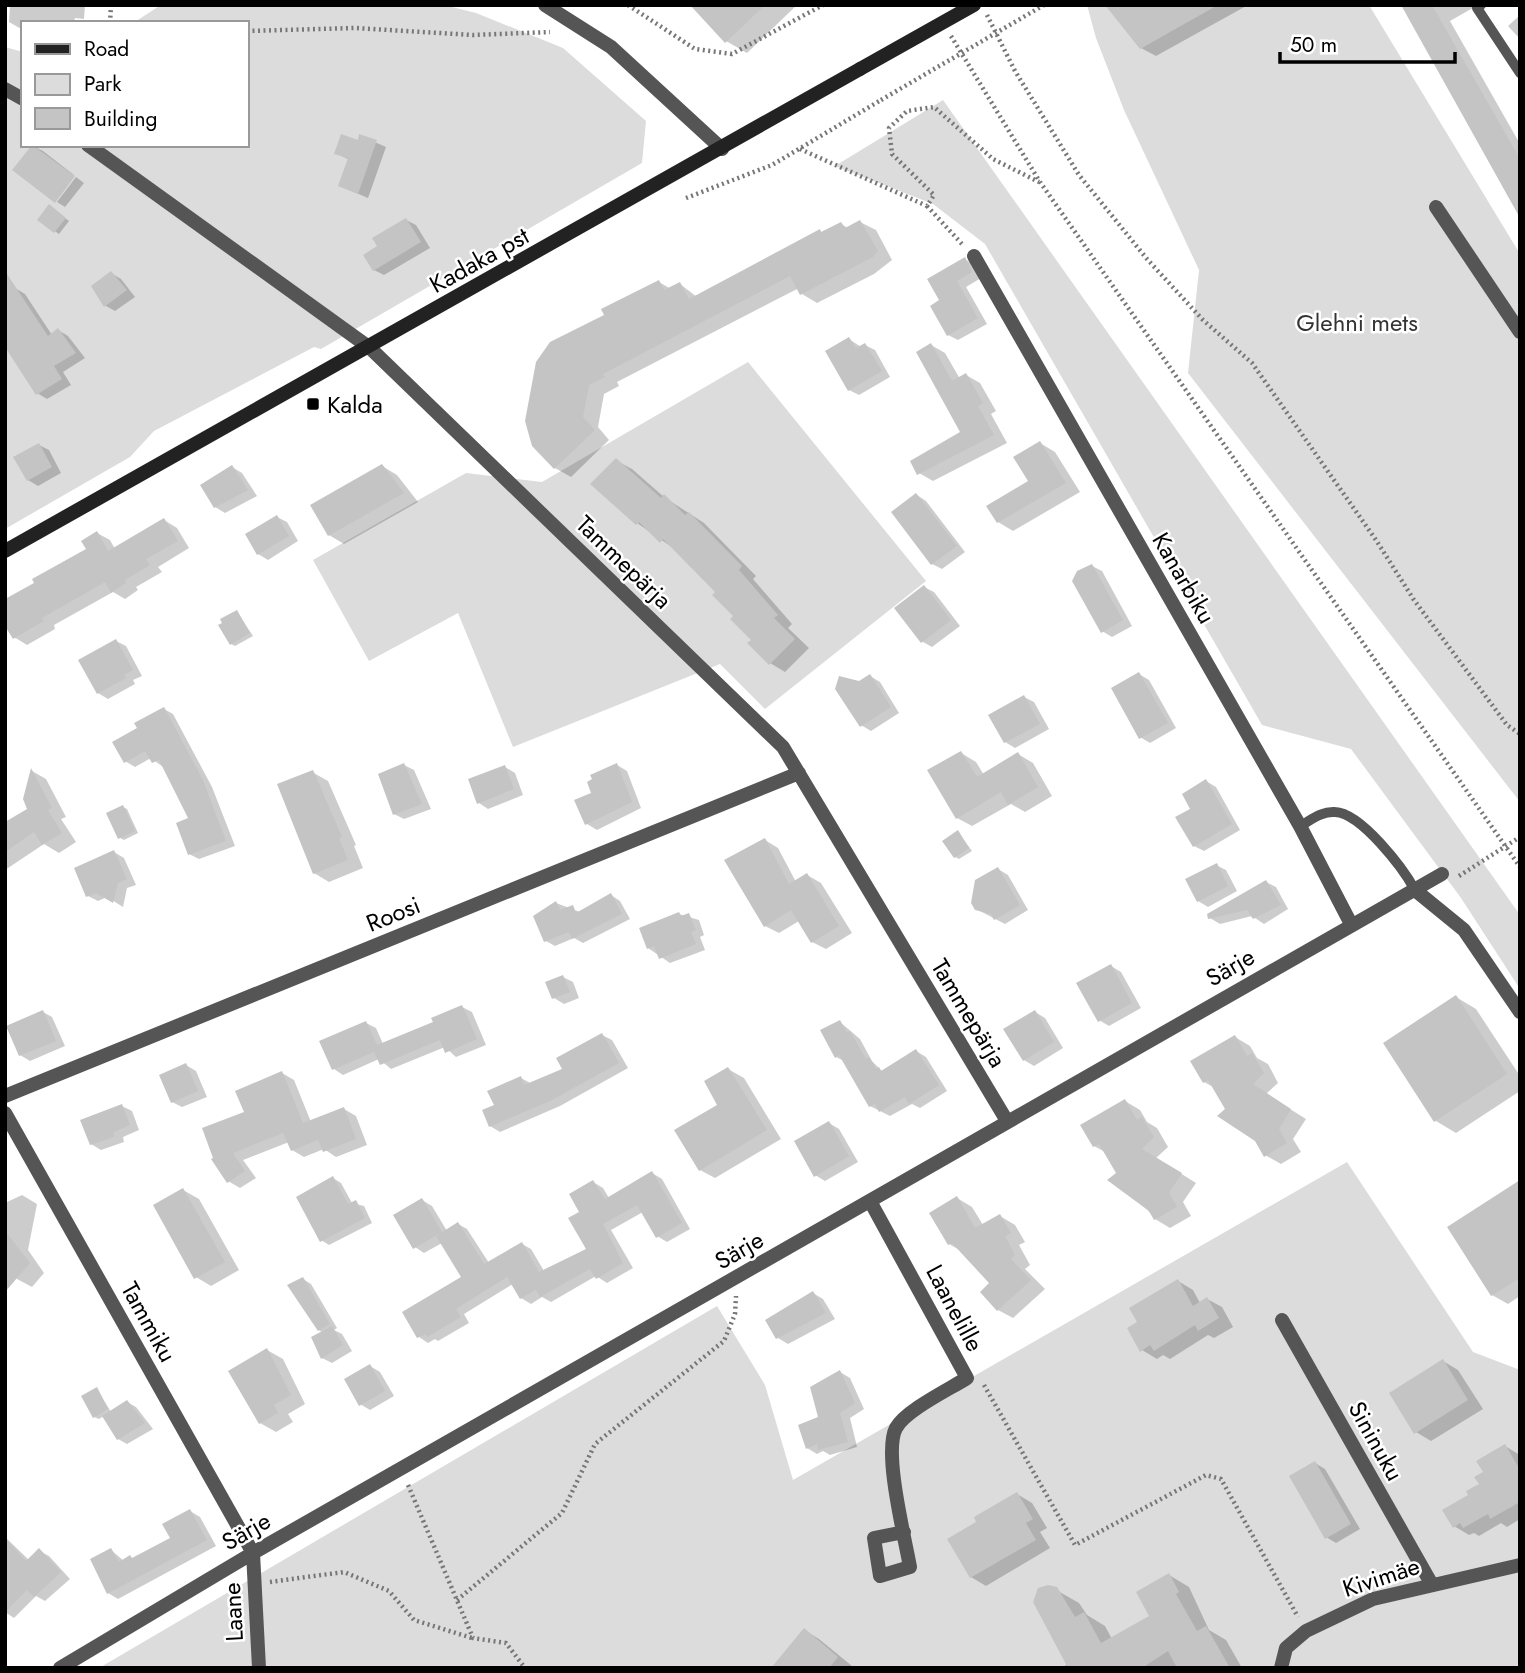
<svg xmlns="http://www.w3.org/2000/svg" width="1525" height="1673" viewBox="0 0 1525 1673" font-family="Jost,sans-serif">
<rect width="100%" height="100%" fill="#fff"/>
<path fill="#dcdcdc" d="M161,5H444L476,13L563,48L646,121L642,163L321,349L314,347L154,431L130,457L5,529V47L23,52V145H247V23H133Z
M1087,5H1369L1520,254V802L1188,373L1199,270L1124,110L1096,38Z
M943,100L1520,915V989L1461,898L1351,749L1262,725L985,244L933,204L835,166Z
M748,362L926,581L765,709L720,664L513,747L458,613L369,661L313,560L466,473L542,482Z
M1347,1162L1473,1352L1520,1370V1668H99L717,1306L765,1385L793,1480Z"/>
<path fill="#0003" d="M85,5L84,19L75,18L74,23H23V30L9,22L10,5Z
M692,5H797L747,53L726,41Z
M1123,5H1248L1156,56L1141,48Z
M1402,5H1478L1450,21L1520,144V214Z
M1520,15V39L1508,26Z
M361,136L386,147L368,198L340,186L350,160L336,153L359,143Z
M33,146L43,151L74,175L15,170Z
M76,177L84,183L65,207L57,202Z
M53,209L69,221L59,234L39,220Z
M406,220L416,225L430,248L384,275L374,270L380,247Z
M860,222L876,230L892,260L874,274L817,303L802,294L799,288L617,382L619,386L604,394L598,427L609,440L571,477L555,468L534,445L606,316L659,282L671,289L680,284L697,297L820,231L823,233L841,224L848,228Z
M965,259L974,265L981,278L966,287L987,324L958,340L948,335L941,301Z
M111,273L121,279L135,297L115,311L106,306L93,287Z
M15,288L25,294L52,335L58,330L68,336L85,358L63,372L71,385L47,399L37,393L8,348L5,350V295Z
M849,339L861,347L865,345L875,350L890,377L859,395L849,390Z
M931,345L945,353L960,379L966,375L980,383L996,411L991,414L1007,443L933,481L919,473L963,433Z
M1040,443L1055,452L1080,492L1013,531L998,522L1031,481Z
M39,445L49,450L61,473L38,486L28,480Z
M617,461L632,469L664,497L704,523L756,576L753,579L792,624L788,628L809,648L785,672L770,663L717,592L676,550L637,523Z
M382,466L397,475L418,502L344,544L329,535Z
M232,467L242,473L257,496L225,513L215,507Z
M917,495L926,501L965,552L942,569L932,564Z
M277,517L287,522L298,541L268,560L258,554Z
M164,520L177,528L189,548L158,567L162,572L136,587L138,590L125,599L113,592L54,625L55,629L27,645L14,637L37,584L88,549L97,533L110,540L115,549Z
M1092,566L1102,571L1132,626L1112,637L1102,631Z
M924,587L934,592L960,626L932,647L923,642Z
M237,612L253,636L235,646L231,644Z
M116,641L126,646L142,676L133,680L135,684L108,699L98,693Z
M1139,674L1149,680L1176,728L1150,743L1140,737Z
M870,676L880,682L899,713L871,731L861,725L860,683Z
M1024,697L1034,702L1049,729L1015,748L1005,742Z
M164,709L173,714L212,787L235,846L199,859L189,854L190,819L163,767L151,758L135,767L125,761L139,729Z
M961,753L976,762L984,775L1018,754L1033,763L1052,796L1025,812L1011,804L972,826L957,818Z
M404,765L414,770L431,809L404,819L394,814Z
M617,765L627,771L641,808L597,830L587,824L577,801L593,794Z
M505,767L515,773L523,795L488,809L479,803Z
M32,771L46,779L66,817L61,819L76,842L59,853L44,844L5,870V824L30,809Z
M312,772L328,781L356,845L354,846L363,868L329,882L314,873Z
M1206,781L1216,787L1240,830L1204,851L1194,846L1193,810Z
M123,807L127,809L138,833L124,840L120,838Z
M958,832L972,851L959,859L955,857Z
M765,840L778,848L796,882L807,875L821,883L852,933L826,949L812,942L799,921L779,933L765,926Z
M114,852L124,858L136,885L127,888L123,907L107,897L98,901L88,896Z
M1216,865L1226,870L1237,891L1208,907L1198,901Z
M998,869L1008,875L1028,910L1005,924L976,909Z
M1266,882L1276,887L1288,909L1264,924L1252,916L1220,924L1210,918Z
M611,895L620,901L630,919L583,943L574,938L555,946L546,941L556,903L580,912Z
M679,914L699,920L704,935L700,937L705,950L670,963L648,948Z
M1111,966L1121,972L1141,1008L1109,1026L1099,1020Z
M563,977L573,982L579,998L564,1004L554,998Z
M1456,997L1476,1009L1520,1076V1091L1456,1133L1436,1121Z
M462,1007L472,1012L486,1045L456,1057L445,1047L391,1069L379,1059L343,1075L334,1069L366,1023L376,1028L383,1044L435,1023Z
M43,1012L52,1017L65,1046L30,1061L20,1055Z
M1035,1012L1045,1018L1063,1048L1034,1066L1024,1060Z
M840,1022L860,1039L872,1061L883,1072L916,1051L926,1057L947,1091L920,1108L912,1104L890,1116L870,1106L844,1061L836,1057Z
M602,1035L612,1040L628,1068L560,1106L500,1132L490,1126L496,1106L521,1078L532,1084L564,1070Z
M1235,1037L1250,1046L1257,1058L1268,1064L1278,1083L1266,1094L1306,1119L1293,1139L1301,1152L1281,1164L1265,1155L1256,1139L1227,1109L1215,1088L1204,1082Z
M186,1065L196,1071L207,1097L182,1107L172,1102Z
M728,1069L744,1078L781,1139L715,1178L700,1170Z
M282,1073L294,1080L311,1122L344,1109L356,1116L367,1145L336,1157L324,1149L304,1157L292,1150L289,1142L243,1160L256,1178L240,1188L228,1181L213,1160L246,1113Z
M1125,1101L1140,1110L1147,1122L1157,1128L1168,1147L1156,1158L1196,1183L1183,1202L1191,1216L1170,1228L1155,1219L1118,1174L1107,1153L1094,1146Z
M122,1106L132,1111L139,1130L123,1137L124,1142L101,1150L91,1144Z
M829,1123L839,1129L858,1162L825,1181L815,1175Z
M652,1173L662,1179L690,1229L667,1242L657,1236L643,1212L611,1230L633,1268L607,1283L596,1276L551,1302L542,1297L531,1304L521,1298L513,1284L464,1314L469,1323L438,1341L435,1339L428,1343L419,1337L464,1278L442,1243L424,1253L415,1247L422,1200L432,1206L447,1231L458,1224L467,1229L489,1263L522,1244L531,1249L544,1271L588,1249L581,1212L593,1182L603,1188L609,1198Z
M333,1178L341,1183L352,1203L364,1206L372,1223L329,1245L321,1240Z
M1520,1182V1296L1508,1304L1492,1295Z
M183,1190L199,1199L239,1270L211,1286L196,1277Z
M22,1195L37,1204L28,1250L44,1273L32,1287L17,1279L5,1254V1203Z
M957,1198L972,1207L983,1225L1000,1216L1015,1225L1025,1242L1019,1245L1030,1265L1025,1269L1045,1289L1013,1318L998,1310L992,1283L963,1252L949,1244Z
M303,1279L311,1284L337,1328L334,1330L342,1334L352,1351L332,1363L322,1358L323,1333L319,1330Z
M1178,1281L1193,1290L1200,1303L1207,1299L1222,1307L1233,1327L1214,1338L1208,1335L1170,1359L1163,1355L1157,1359L1142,1350L1139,1323Z
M813,1293L823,1299L835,1319L788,1344L778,1338Z
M267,1350L283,1359L305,1404L288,1414L293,1422L276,1432L260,1423Z
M1443,1361L1458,1370L1483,1409L1431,1441L1416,1432Z
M370,1366L380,1372L394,1396L370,1410L360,1404Z
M840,1372L850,1378L864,1409L850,1418L857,1447L830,1455L823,1451L817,1454L807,1448Z
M97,1389L111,1412L127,1402L136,1407L153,1429L127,1444L118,1439L104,1416L99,1419L94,1417Z
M1505,1446L1520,1455V1519L1507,1527L1501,1523L1479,1536L1474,1533L1469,1535L1454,1526Z
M1315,1463L1325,1469L1360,1529L1336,1543L1326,1537Z
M1017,1494L1032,1503L1047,1528L1040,1532L1050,1548L986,1586L971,1577L979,1523Z
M190,1511L200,1517L216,1546L118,1599L108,1593L111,1550L124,1561L134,1559L173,1539Z
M5,1537L29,1560L39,1551L49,1556L70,1579L45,1601L36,1596L14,1618L5,1612Z
M1169,1575L1189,1587L1209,1630L1226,1640L1242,1668H1061L1068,1664L1058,1591L1079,1603L1087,1615L1105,1626L1112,1639L1152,1616Z
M804,1630L819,1639L852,1666L773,1668Z"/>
<path fill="#c4c4c4" d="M690,5H765L725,43Z
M1105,5H1218L1140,49Z
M1401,5H1432L1520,159V218Z
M341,134L358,140L359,134L377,140L358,194L338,186L348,158L334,154Z
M32,145L75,176L55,203L12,170Z
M49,204L66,218L54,233L37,220Z
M406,218L421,242L373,271L363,255L377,246L372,238Z
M860,220L878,251L873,257L800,295L790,276L603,374L605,377L589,385L583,417L595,430L554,469L532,446L525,421L536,362L550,342L604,315L601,309L659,280L664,290L680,282L689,299L820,229L821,232L841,222L845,228Z
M965,257L972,272L957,281L978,318L947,336L930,306L939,300L927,279Z
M5,271L48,336L58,328L76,353L54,366L62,379L36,395L5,347Z
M111,271L127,290L104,307L91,286Z
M849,337L856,348L865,343L882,371L848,391L825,351Z
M931,343L952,381L966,373L983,403L978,406L994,435L917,475L910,461L960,432L916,352Z
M1040,441L1066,483L997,523L986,506L1028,481L1013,457Z
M39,443L52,467L27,481L13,457Z
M616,458L661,498L664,494L685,515L689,512L742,566L739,570L778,615L774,618L795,639L769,665L747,643L751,640L730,619L733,616L712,595L715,592L663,539L660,543L639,522L636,525L590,484Z
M382,464L404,493L328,536L310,505Z
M232,465L248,490L214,508L200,485Z
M916,493L957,546L931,565L891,512Z
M277,515L289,536L257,555L245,534Z
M164,518L178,541L146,559L150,565L125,580L126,583L111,593L105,582L42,618L44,621L13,639L5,626V599L34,583L32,579L86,549L81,541L97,531L108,551Z
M1092,564L1123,620L1101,633L1072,581L1077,571Z
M924,585L951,620L921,643L894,608Z
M237,610L250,633L230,645L218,625L222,623L220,619Z
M116,639L133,670L124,675L126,678L97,694L78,660Z
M1139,672L1168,723L1139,739L1111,688Z
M870,674L891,707L860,727L835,689L839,676L859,681Z
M1024,695L1040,724L1004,743L988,715Z
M164,707L203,780L226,841L188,855L176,823L188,818L159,760L152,763L145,751L124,763L112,742L137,728L134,723Z
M961,751L977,777L1018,752L1038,787L1008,805L1001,792L956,819L927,770Z
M404,763L422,804L393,815L378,774Z
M617,763L632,802L585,825L574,800L591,793L587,782L592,779L590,775Z
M505,765L514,789L477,804L468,779Z
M31,768L52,808L48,810L62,833L42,845L34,832L5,852V822L27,809L23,799Z
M313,770L342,837L339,838L348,860L313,874L277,784Z
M1206,779L1232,824L1193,847L1175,817L1190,809L1182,794Z
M123,805L135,831L118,839L106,813Z
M958,830L969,848L954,858L942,841Z
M765,838L789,884L807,873L839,926L811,943L791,910L764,927L724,860Z
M114,850L127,879L118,883L113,903L96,893L86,897L74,868Z
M1217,863L1228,886L1197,902L1185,879Z
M998,867L1020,905L994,920L991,914L975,910L971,903L975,880Z
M1266,880L1281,905L1253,919L1247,910L1208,919L1207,914Z
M611,893L622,914L572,939L569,932L544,942L533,916L556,901L560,910L573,905L576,913Z
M679,912L681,916L689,913L696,930L691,932L696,944L659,959L654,946L647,949L639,928Z
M1111,964L1132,1003L1098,1022L1076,983Z
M563,975L570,992L552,999L545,982Z
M1456,995L1507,1074L1434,1122L1383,1043Z
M462,1005L477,1039L445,1053L440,1040L380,1065L374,1052L332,1070L319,1041L366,1021L377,1045L433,1022L431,1018Z
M43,1010L56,1041L19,1056L6,1026Z
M1035,1010L1054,1042L1023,1061L1003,1029Z
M840,1020L847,1033L850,1031L866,1059L869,1057L876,1069L879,1067L881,1071L916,1049L939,1085L909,1104L905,1097L879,1112L875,1104L869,1107L839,1055L835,1058L820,1030Z
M602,1033L619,1063L550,1101L489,1127L482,1110L494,1105L487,1091L521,1076L524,1085L562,1069L556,1058Z
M1235,1035L1247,1056L1252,1053L1264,1073L1253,1084L1291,1109L1279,1129L1287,1143L1264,1157L1255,1141L1217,1116L1225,1109L1208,1080L1203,1083L1190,1061Z
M186,1063L198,1091L171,1103L159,1075Z
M728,1067L767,1130L699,1171L674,1130L717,1105L704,1081Z
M282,1071L303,1123L344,1107L356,1139L323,1152L318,1140L291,1151L283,1133L233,1153L245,1171L227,1183L211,1159L213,1158L202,1128L244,1112L235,1091Z
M1125,1099L1137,1120L1142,1117L1154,1137L1142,1149L1182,1173L1169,1193L1177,1207L1154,1220L1149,1211L1107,1180L1116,1173L1099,1144L1093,1147L1080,1125Z
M122,1104L130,1125L114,1132V1137L90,1145L80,1120Z
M829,1121L849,1156L814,1177L794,1141Z
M652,1171L682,1223L656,1238L637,1205L603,1224L623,1263L596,1279L590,1269L540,1297L536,1290L520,1299L507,1277L456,1309L461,1317L427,1337L426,1334L417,1338L402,1312L461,1277L436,1236L458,1222L484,1264L522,1242L539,1272L586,1249L568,1218L579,1212L569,1194L593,1180L605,1199Z
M333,1176L348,1204L356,1200L365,1218L320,1242L296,1197Z
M1520,1180V1278L1491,1296L1447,1227Z
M183,1188L225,1262L194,1279L153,1205Z
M957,1196L975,1228L1000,1214L1011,1233L1005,1236L1015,1255L1011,1259L1031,1280L997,1311L980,1292L989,1283L952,1243L948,1245L929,1213Z
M422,1198L442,1232L413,1249L393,1215Z
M5,1231L30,1263L5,1292Z
M303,1277L330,1324L318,1331L287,1285Z
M1178,1279L1193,1306L1207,1297L1219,1318L1198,1331L1195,1325L1154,1351L1150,1345L1140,1352L1127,1328L1137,1322L1129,1308Z
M813,1291L826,1313L776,1339L765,1320Z
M332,1326L343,1345L321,1359L311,1337Z
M267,1348L291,1395L274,1405L278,1413L259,1424L228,1371Z
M1443,1359L1468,1400L1414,1434L1389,1393Z
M370,1364L385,1391L359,1406L344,1379Z
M840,1370L855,1403L840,1413L848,1442L818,1450L817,1444L806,1449L798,1425L818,1417L810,1387Z
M97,1387L108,1409L93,1418L81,1396Z
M127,1400L145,1423L117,1440L102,1416Z
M1505,1444L1520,1470V1502L1490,1519L1488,1514L1463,1528L1460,1523L1453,1528L1442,1510L1468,1495L1466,1491L1479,1484L1474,1477L1483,1472L1476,1461Z
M1315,1461L1351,1524L1325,1539L1289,1476Z
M1017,1492L1033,1519L1026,1523L1036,1540L970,1578L947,1539L976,1522L974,1517Z
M190,1509L207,1540L107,1594L90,1559L111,1548L119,1562L130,1555L132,1558L170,1538L162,1524Z
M5,1538L26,1561L39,1548L61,1572L34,1597L27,1590L5,1612Z
M1169,1573L1179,1592L1176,1594L1197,1631L1206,1626L1230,1668H1177L1168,1651L1142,1668H1068L1033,1602L1038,1588L1048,1585L1057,1587L1075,1617L1084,1612L1101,1643L1149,1616L1136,1592Z
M804,1628L838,1657L829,1668H771Z"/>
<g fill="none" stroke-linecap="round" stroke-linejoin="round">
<path stroke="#777" stroke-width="4.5" stroke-dasharray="2 3.5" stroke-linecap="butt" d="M628,5L695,49L732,54L823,5
M987,15L1015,71L1079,175L1147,259L1203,320L1252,363L1376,540L1414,600L1507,725L1520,734
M110,23L111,5
M247,31L355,28L473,35L550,32
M951,36L1040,182L1520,867
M800,149L927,206L934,195L892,154L889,128L907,111L934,107L993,159L1039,182
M686,198L772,165L881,100
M927,206L962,244
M1459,876L1520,837
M984,1385L1075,1545L1206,1475L1221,1479L1298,1617
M408,1485L473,1638L506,1643L525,1668
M270,1582L344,1572L389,1591L414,1620L472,1638
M457,1600L562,1513L595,1444L724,1341L735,1314L736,1296"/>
<path stroke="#555" stroke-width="10" d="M1481,5L1477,8L1520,73
M1300,826C1311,820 1322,811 1335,812C1361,813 1403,868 1415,890"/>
<path stroke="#555" stroke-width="14" d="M545,5L611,47L722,149
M5,89L23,99
M88,145L370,348L783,747L1007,1121
M1436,207L1520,332
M974,256L1300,826L1351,924
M1415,890L1464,930L1520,1012
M5,1096L799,773
M5,1113L253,1553L259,1668
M870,1201L967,1378C950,1389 906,1410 896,1428C883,1452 905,1538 910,1567L880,1576L874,1538L904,1532
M1282,1320L1431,1583
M60,1668L253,1553L1442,874
M1281,1668L1286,1648L1306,1631L1373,1599L1520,1565"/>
<path stroke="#222" stroke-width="14" d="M5,551L860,69"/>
<path stroke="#777" stroke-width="4.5" stroke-dasharray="2 3.5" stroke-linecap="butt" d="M881,100L1044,5"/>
<path stroke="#222" stroke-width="14" d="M860,69L974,5"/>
</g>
<rect fill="#000" stroke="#fff" stroke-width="2.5" x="306" y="397" width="14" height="14" rx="3.5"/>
<g text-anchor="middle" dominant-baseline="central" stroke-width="5" stroke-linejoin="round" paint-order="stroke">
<g font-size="24" fill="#000" stroke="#fff">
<text transform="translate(479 260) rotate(-29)">Kadaka pst</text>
<text transform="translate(624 562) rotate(44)">Tammepärja</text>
<text transform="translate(1184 578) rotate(60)">Kanarbiku</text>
<text transform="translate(393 914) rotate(-22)">Roosi</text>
<text transform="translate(1230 967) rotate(-30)">Särje</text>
<text transform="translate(969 1013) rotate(59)">Tammepärja</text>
<text transform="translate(739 1250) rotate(-30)">Särje</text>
<text transform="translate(955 1308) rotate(62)">Laanelille</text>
<text transform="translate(149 1322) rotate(61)">Tammiku</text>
<text transform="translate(1376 1441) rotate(61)">Sininuku</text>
<text transform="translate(246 1531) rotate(-30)">Särje</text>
<text transform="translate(1381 1577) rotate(-18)">Kivimäe</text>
<text transform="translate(233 1612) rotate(-93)">Laane</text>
</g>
<g font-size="24" fill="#333" stroke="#fff">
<text x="1357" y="322">Glehni mets</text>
</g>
<g font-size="24" fill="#000" stroke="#fff" text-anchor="start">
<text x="327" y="404">Kalda</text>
</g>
</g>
<rect width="1525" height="1673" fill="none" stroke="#000000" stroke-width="14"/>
<rect x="21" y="21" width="228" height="126" fill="#ffffff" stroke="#999999" stroke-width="2"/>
<rect x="35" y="44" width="35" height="10" fill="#222222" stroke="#999999" stroke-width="2"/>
<text x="84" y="56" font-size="21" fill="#000000">Road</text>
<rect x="35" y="74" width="35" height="21" fill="#dcdcdc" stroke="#999999" stroke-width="2"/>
<text x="84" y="91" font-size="21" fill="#000000">Park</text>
<rect x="35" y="108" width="35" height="21" fill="#c4c4c4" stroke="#999999" stroke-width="2"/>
<text x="84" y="126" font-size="21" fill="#000000">Building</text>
<path d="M1280 52v10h175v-10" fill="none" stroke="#000000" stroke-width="3.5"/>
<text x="1290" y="52" font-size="21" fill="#000000" stroke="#ffffff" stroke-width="5" paint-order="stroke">50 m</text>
</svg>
